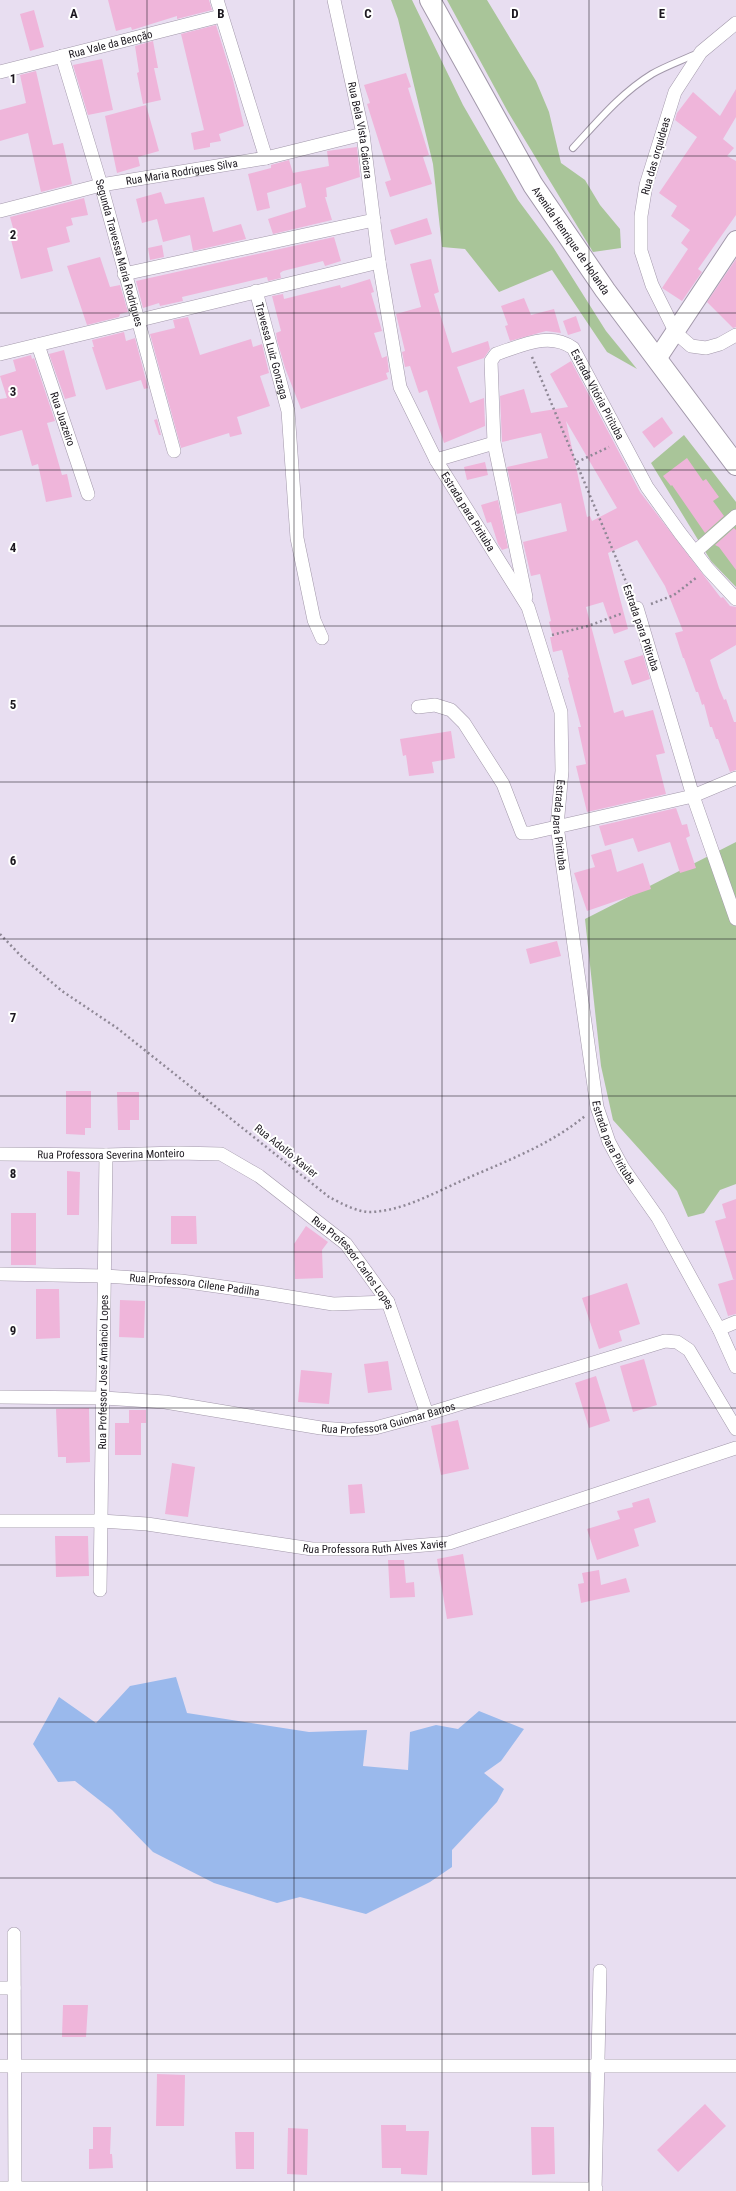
<svg xmlns="http://www.w3.org/2000/svg" width="736" height="2191" viewBox="0 0 736 2191" font-family="'Roboto Condensed',sans-serif">
<rect width="100%" height="100%" fill="#e8def1"/>
<path fill="#a9c599" d="M391,0H412L463,105L518,200L553,247L606,331L637,369L607,352L552,270L499,292L465,249L442,247L433,164L398,19Z
M447,0H487L536,81L549,112L561,163L585,180L600,205L620,229L621,248L593,252L508,112Z
M684,435L736,502V587L711,561L651,463Z
M736,842V1184L720,1190L704,1213L688,1217L677,1191L613,1120L601,1066L585,919Z"/>
<path fill="#9ab9ec" d="M176,1677L187,1713L309,1732L367,1730L363,1766L408,1770L410,1732L436,1725L458,1729L479,1711L524,1729L501,1761L484,1773L504,1789L497,1802L452,1850V1867L430,1882L366,1914L300,1897L277,1903L214,1883L153,1852L112,1810L75,1781L58,1782L33,1744L59,1697L96,1723L130,1686Z"/>
<path fill="#efb5da" fill-rule="evenodd" d="M108,0H209L212,10L177,19V16L132,30L131,27L116,31Z
M34,10L44,47L30,51L20,14Z
M216,25L233,80L244,126L219,134L221,141L210,143V147L194,150L191,133L204,130L181,34Z
M153,41L158,68H154L161,100L143,104L137,73L139,72L135,46Z
M102,59L113,110L88,115L73,65Z
M36,71L53,145L63,143L72,184L41,192L28,133L0,141V110L26,103L20,75Z
M406,73L411,87L408,88L429,155L423,157L432,184L390,197L385,182L391,180L367,104L370,103L364,85Z
M736,89V117L723,139L734,148L727,156L736,161V215L698,269L702,272L682,301L662,288L688,249L681,243L690,230L671,216L677,206L659,193L697,137L675,120L677,113L693,92L720,116Z
M146,105L159,151L138,157L140,166L117,173L105,116Z
M357,147L360,177L326,188L327,197H325L332,220L273,234L268,219L306,207L301,183L267,193L270,208L257,211L248,174L271,168V165L289,160L293,173L329,166L327,151Z
M161,192L165,204L204,197L213,232L241,224L246,239L193,251L190,235L163,242L157,219L142,223L136,199Z
M84,198L88,215L71,218L73,225L66,227L70,242L47,248L53,271L21,279L10,236L15,235L10,217Z
M427,218L432,234L395,245L390,230Z
M334,237L341,261L325,266L323,261L283,271L280,273L281,278L268,281L267,277L182,297L183,301L160,306L159,303L143,308L136,281Z
M162,245L164,257L150,260L148,248Z
M100,257L110,287L120,285L128,312L120,314L119,317L87,325L67,266Z
M431,259L439,292L434,294L452,353L488,341L490,349L484,358L457,367L470,403L484,398L485,426L444,443L427,390L419,393L410,366L405,367L402,352L405,351L396,314L421,307L410,264Z
M736,259V327L733,328L707,302Z
M370,279L374,292L371,293L382,331L374,333L382,358L387,356L389,372L386,373L388,379L301,409L285,368L277,340L276,333L281,331L272,296L283,294L284,299L340,285L341,288Z
M524,298L531,315L554,309L561,333L546,331L510,341L505,326L508,325L501,306Z
M576,316L581,331L568,335L563,321Z
M188,317L200,355L251,339L253,347L262,344L269,373L260,376L270,406L237,417L242,434L230,437L229,433L181,448L150,334L175,328L173,320Z
M124,332L126,341L135,338L148,388L144,389L141,380L106,390L92,347H94L92,340Z
M64,350L76,396L65,399L49,354Z
M31,355L32,359L34,358L55,421L47,423L62,475L67,474L72,497L46,502L38,464L32,466L22,430L0,436V399L7,398L0,376L16,371L13,360Z
M571,361L640,492L721,598L723,597L730,606L736,607V645L710,660L719,688L724,700L726,699L734,722H736V770L730,772L718,739H716L712,727H710L704,704L702,705L698,692H696L684,658H683L675,633L683,631L665,586L637,540L608,553L628,629L614,634L603,602L586,607L614,713L623,710L625,717L653,710L665,753L656,755L666,794L587,812L576,766L586,764L578,727H581L568,678L569,677L562,650L553,652L550,637H553L549,622L551,621L540,574L531,576L523,542L567,531L561,503L517,514L507,467L548,458L541,433L502,442L500,396L524,389L531,413L568,407L550,374ZM566,421L617,508L592,521L590,516L587,517Z
M662,417L673,433L654,448L642,432Z
M157,419L161,435H159L154,420Z
M687,458L703,481L706,479L719,497L713,501L724,516L705,533L672,485L671,486L663,476Z
M485,462L488,475L467,480L464,467Z
M498,500L508,548L502,550L498,544L491,522L487,523L481,505Z
M734,528L736,530V570L719,547L715,545Z
M643,655L650,679L632,685L624,661Z
M451,731L455,758L432,762L434,773L409,776L406,755L403,756L400,739Z
M676,808L682,825L687,824L690,836L686,838L696,868L680,873L670,842L638,852L633,838L605,846L599,826Z
M611,849L617,872L643,863L651,889L587,911L574,873L595,867L591,855Z
M557,941L561,956L530,964L526,949Z
M66,1091H91V1128H85V1135L66,1134Z
M117,1092H139V1120H130V1130H118Z
M67,1171L80,1172L79,1215H67Z
M736,1199V1314L728,1316L718,1284L735,1279H733L715,1221L726,1218L722,1204Z
M11,1213H36V1265H11Z
M171,1216H196L197,1244H171Z
M306,1226L328,1242L322,1250L323,1278L295,1279L294,1244Z
M627,1283L640,1324L619,1331L622,1341L599,1349L582,1298Z
M36,1289H59L60,1338L36,1339Z
M120,1300L145,1301L144,1338L119,1337Z
M644,1359L657,1405L633,1412L620,1366Z
M388,1361L392,1390L368,1393L364,1364Z
M301,1370L332,1373L329,1404L298,1402Z
M596,1376L610,1421L589,1428L575,1383Z
M89,1408L90,1462L66,1463V1457H58L56,1409Z
M129,1410H146V1423H141V1455H115V1423H140H129Z
M458,1420L469,1469L441,1475L431,1426Z
M172,1463L195,1467L188,1517L165,1514Z
M362,1484L365,1513L350,1514L348,1485Z
M649,1498L656,1522L634,1529L639,1546L597,1560L587,1529L620,1519L617,1511L633,1507L632,1503Z
M55,1536H88L89,1576L56,1577Z
M463,1554L473,1615L447,1619L437,1559Z
M388,1560H404L406,1583L414,1582L415,1597L390,1598Z
M599,1570L601,1585L626,1578L630,1592L581,1603L578,1584L584,1583L582,1573Z
M63,2005H88L86,2037H62Z
M157,2074L185,2075L184,2126H156Z
M705,2104L726,2126L678,2172L657,2150Z
M381,2125H406V2131H429L427,2175L401,2174V2168H382Z
M93,2127H111L110,2154H112L113,2168L89,2169V2149H93Z
M531,2127H554L555,2174L532,2175Z
M288,2128L308,2129L307,2175L287,2174Z
M235,2132H254V2169H236Z"/>
<g fill="none" stroke-linecap="round" stroke-linejoin="round">
<defs>
<path id="lane" d="M573,148C598,121 621,93 652,74C666,66 683,60 698,53"/>
<g id="street">
<path d="M217,0L266,158"/>
<path id="s1" d="M334,0L363,134L379,262L400,387L436,460L528,607L561,712L562,771L557,826L597,1107L609,1142L623,1168L658,1218L719,1329L736,1367"/>
<path d="M736,23L701,52L675,92L646,185L641,216V251L652,285L676,333L691,346L706,348L720,344L736,335"/>
<path id="s2" d="M62,56L101,185L174,451"/>
<path id="s3" d="M0,72L221,16"/>
<path id="s4" d="M0,211L101,185L266,158L363,134"/>
<path d="M124,274L374,220"/>
<path id="s5" d="M256,291L288,411L297,538L314,620L322,638"/>
<path id="s6" d="M38,345L88,494"/>
<path d="M0,354L379,262"/>
<path d="M436,460L494,443"/>
<path d="M695,552L736,516"/>
<path id="s7" d="M526,597L494,443L491,361L496,354C521,346 549,331 573,348L647,487L680,533L708,569L736,599"/>
<path d="M637,608L693,796L736,919"/>
<path d="M418,707L435,705L451,710L464,723L503,784L522,833H530L693,796L736,778"/>
<path id="s8" d="M0,1154L106,1155L178,1153L221,1154L259,1176L346,1244L388,1302L427,1414"/>
<path id="s9" d="M0,1274L105,1276L181,1281L259,1292L333,1304L388,1302"/>
<path d="M719,1329L736,1322"/>
<path id="s10" d="M0,1397L104,1398L165,1402L321,1428L348,1430L375,1428L427,1414L665,1341L677,1342L689,1350L736,1429"/>
<path id="s11" d="M0,1521H101L147,1524L312,1549H377L449,1543L736,1448"/>
<path id="s12" d="M100,1590L106,1155"/>
<path d="M14,1934L15,2191"/>
<path d="M0,1988H14"/>
<path d="M0,2066H736"/>
<path d="M0,2188L596,2189"/>
<path d="M595,2191L600,1971"/>
</g>
<path id="secondary" d="M657,359L736,240"/>
<g id="primary">
<path id="s13" d="M430,0L533,185L605,290L736,465"/>
</g>
</defs>
<use href="#lane" stroke="#a298aa" stroke-width="8"/>
<use href="#street" stroke="#a298aa" stroke-width="14"/>
<use href="#secondary" stroke="#a298aa" stroke-width="20"/>
<use href="#primary" stroke="#a298aa" stroke-width="22"/>
<path stroke="#8f8896" stroke-width="2.5" stroke-dasharray="2 3" stroke-linecap="butt" d="M532,357L632,596
M577,462L609,447
M651,604L674,595L696,578
M552,635L588,626L623,613
M0,934L21,956L62,991L117,1028L329,1197C341,1203 358,1213 372,1212C404,1210 432,1194 461,1181C503,1162 549,1146 585,1116"/>
<use href="#lane" stroke="#fff" stroke-width="6"/>
<use href="#street" stroke="#fff" stroke-width="13"/>
<use href="#secondary" stroke="#fff" stroke-width="18"/>
<use href="#primary" stroke="#fff" stroke-width="20"/>
</g>
<path fill="none" stroke="#1c181f" stroke-width="1" stroke-opacity="0.55" d="M147,0V2191M294,0V2191M442,0V2191M589,0V2191M0,156H736M0,313H736M0,470H736M0,626H736M0,782H736M0,939H736M0,1096H736M0,1252H736M0,1408H736M0,1565H736M0,1722H736M0,1878H736M0,2034H736"/>
<g text-anchor="middle" dominant-baseline="central" stroke-width="4" stroke-linejoin="round" paint-order="stroke">
<g font-size="11" fill="#1c181f" stroke="#fff">
<text stroke="none"><textPath href="#s3" startOffset="114">Rua Vale da Benção</textPath></text>
<text stroke="none"><textPath href="#s1" startOffset="133">Rua Bela Vista Caicara</textPath></text>
<text transform="translate(656 156) rotate(-74)">Rua das orquideas</text>
<text stroke="none"><textPath href="#s4" startOffset="186">Rua Maria Rodrigues Silva</textPath></text>
<text stroke="none"><textPath href="#s13" startOffset="279">Avenida Henrique de Holanda</textPath></text>
<text stroke="none"><textPath href="#s2" startOffset="205">Segunda Travessa Maria Rodrigues</textPath></text>
<text stroke="none"><textPath href="#s5" startOffset="62">Travessa Luiz Gonzaga</textPath></text>
<text stroke="none"><textPath href="#s7" startOffset="381">Estrada Vitória Pirituba</textPath></text>
<text stroke="none"><textPath href="#s6" startOffset="78">Rua Juazeiro</textPath></text>
<text stroke="none"><textPath href="#s1" startOffset="535">Estrada para Pirituba</textPath></text>
<text transform="translate(641 628) rotate(71)">Estrada para Pitiruba</text>
<text stroke="none"><textPath href="#s1" startOffset="871">Estrada para Pirituba</textPath></text>
<text stroke="none"><textPath href="#s1" startOffset="1195">Estrada para Pirituba</textPath></text>
<text transform="translate(286 1151) rotate(39)">Rua Adolfo Xavier</text>
<text stroke="none"><textPath href="#s8" startOffset="111">Rua Professora Severina Monteiro</textPath></text>
<text stroke="none"><textPath href="#s8" startOffset="394">Rua Professor Carlos Lopes</textPath></text>
<text stroke="none"><textPath href="#s9" startOffset="195">Rua Professora Cilene Padilha</textPath></text>
<text stroke="none"><textPath href="#s12" startOffset="218">Rua Professor José Amâncio Lopes</textPath></text>
<text stroke="none"><textPath href="#s10" startOffset="392">Rua Professora Guiomar Barros</textPath></text>
<text stroke="none"><textPath href="#s11" startOffset="377">Rua Professora Ruth Alves Xavier</textPath></text>
</g>
</g>
<g font-size="13" text-anchor="middle" font-weight="bold" fill="#1c181f" stroke="#fff" stroke-width="4" stroke-linejoin="round" paint-order="stroke">
<text x="74" y="18">A</text>
<text x="221" y="18">B</text>
<text x="368" y="18">C</text>
<text x="515" y="18">D</text>
<text x="662" y="18">E</text>
<text x="13" y="83">1</text>
<text x="13" y="239">2</text>
<text x="13" y="396">3</text>
<text x="13" y="552">4</text>
<text x="13" y="709">5</text>
<text x="13" y="865">6</text>
<text x="13" y="1022">7</text>
<text x="13" y="1178">8</text>
<text x="13" y="1335">9</text>
</g>
</svg>
